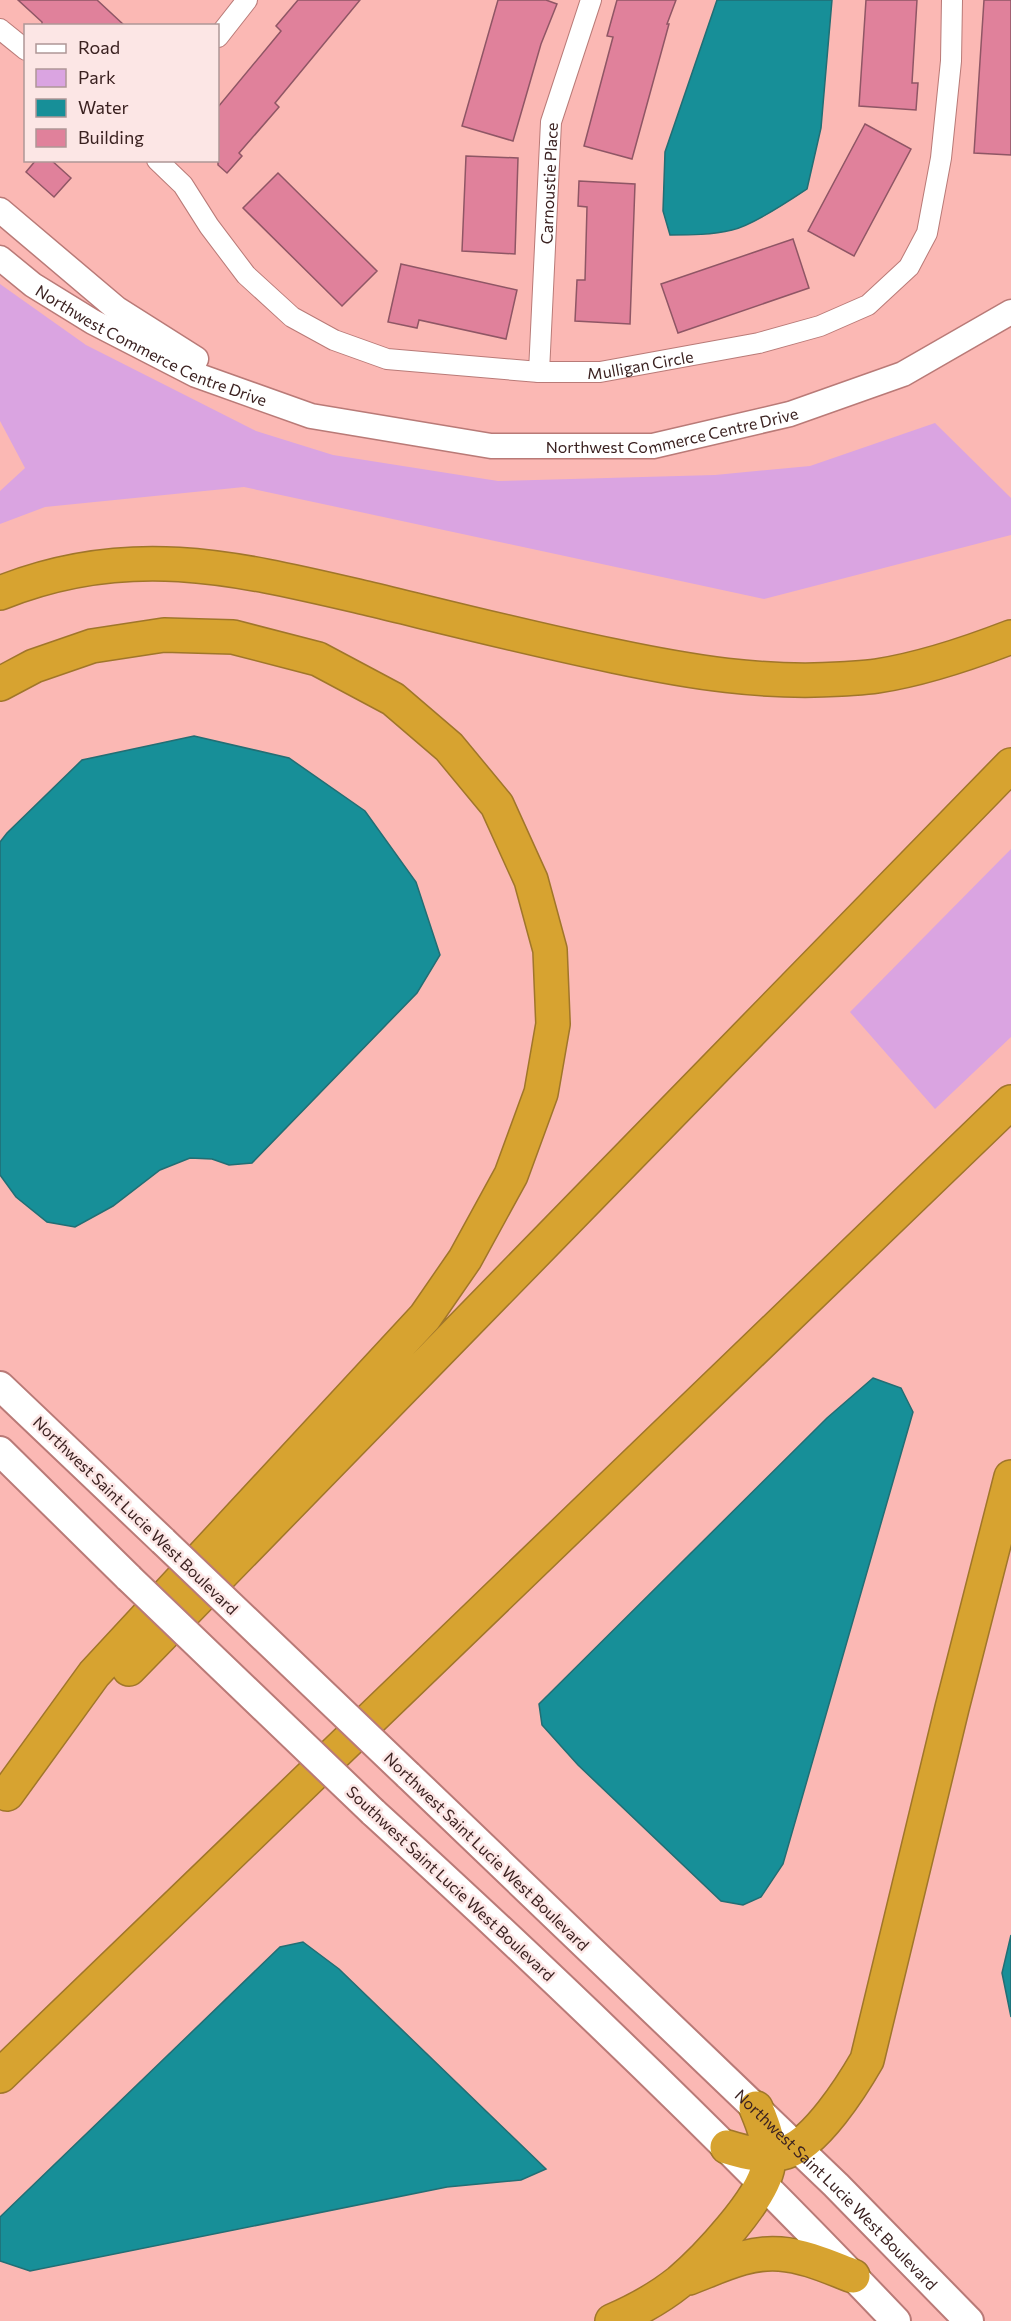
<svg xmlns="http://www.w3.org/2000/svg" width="1011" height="2321" viewBox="0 0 1011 2321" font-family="Commissioner,sans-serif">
<rect width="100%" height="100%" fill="#fbb8b4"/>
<path fill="#daa4e1" d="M0,284L86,345L256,431L333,455L498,481L715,475L810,466L935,423L1011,498V535L764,599L244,487L45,507L0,524V491L25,468L0,421Z
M1011,849V1037L935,1109L850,1012Z"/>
<path fill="#178f98" stroke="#226e74" stroke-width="1.5" d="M717,0H832L821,128L807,189C789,201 752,226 732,230C712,235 690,235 670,235L663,211L665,152Z
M194,736L289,758L365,811L416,882L440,955L417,993L252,1163L229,1165L212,1159L190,1158L160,1170L113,1206L75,1227L47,1222L16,1197L0,1175V842L7,833L82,760Z
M873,1378L901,1388L913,1412L783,1864L761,1897L743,1905L721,1901L578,1765L542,1725L539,1704L827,1418Z
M1011,1935V2017L1002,1973Z
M303,1942L339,1969L546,2169L521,2180L447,2187L30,2271L0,2261V2217L280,1947Z"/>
<path fill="#e0819b" stroke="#8f5665" stroke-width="1.5" d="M18,0H97L125,26H42V22Z
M298,0H360L275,103L279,107L239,153L242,156L227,173L218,165V107L281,31L276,26Z
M498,0H546L557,4L541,44L513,141L462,126Z
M617,0H676L667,24H669L632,159L584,146L613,37L607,36Z
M866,0H917L912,83H918L916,110L859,106Z
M984,0H1011V155L974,153Z
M865,124L911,149L854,256L808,231Z
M466,156L518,158L515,254L462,251Z
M36,160H51L71,178L54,197L26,172Z
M278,173L377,271L342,306L243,208Z
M579,181L635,184L630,324L575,321L577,280H585L587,207L578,206Z
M793,239L809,288L678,333L661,284Z
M401,264L517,290L506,339L419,320L417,328L388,322Z"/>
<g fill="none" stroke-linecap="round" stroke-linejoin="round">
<defs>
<g id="minor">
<path d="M0,29L26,50"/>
<path d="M218,37L247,0"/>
<path id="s1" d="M157,160L183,185L209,226L246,275L292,317L334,340L387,359L539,372H600L759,343L820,326L868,305L909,267L927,233L941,158L951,61L952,0"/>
<path id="s2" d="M539,372L551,122L591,0"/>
</g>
<g id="tertiary">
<path d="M0,210L117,309L196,359"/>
<path id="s3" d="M0,258L33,285L93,322L196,375L311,416L491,446H653L790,414L903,374L1011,312"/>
</g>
<g id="secondary">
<path d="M0,1386L163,1541"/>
<path d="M0,1451L129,1578"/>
<path id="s4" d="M408,1775L836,2185L969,2321"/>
<path d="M373,1812C553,1976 728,2144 896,2321"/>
</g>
<path id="motorway" d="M0,593C129,541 237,568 366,598C449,618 531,639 614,656C690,672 763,684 841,679C853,678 865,678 877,676C923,669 967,654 1011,637
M0,684L34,666L92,646L164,635L233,637L318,659L393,699L449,747L497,805L531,880L550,950L553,1024L541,1093L511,1175L465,1259L425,1317L94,1674L7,1794
M129,1669L1011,765
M0,2076L1011,1102
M727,2147C746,2153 766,2158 786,2152C816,2143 852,2086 867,2060L952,1708L1011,1477
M689,2278C718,2267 749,2251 780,2254C806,2256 829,2267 853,2276
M612,2321C635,2311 659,2298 679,2282C705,2260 763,2199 768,2166C771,2145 764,2127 756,2108"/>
</defs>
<use href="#minor" stroke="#b97a77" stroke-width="22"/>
<use href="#tertiary" stroke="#b97a77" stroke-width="27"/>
<use href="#secondary" stroke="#b97a77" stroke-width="32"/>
<use href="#motorway" stroke="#a0762a" stroke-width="36"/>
<use href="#minor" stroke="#fff" stroke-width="20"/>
<use href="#tertiary" stroke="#fff" stroke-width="24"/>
<use href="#secondary" stroke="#fff" stroke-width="28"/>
<use href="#motorway" stroke="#d7a330" stroke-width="33"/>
<defs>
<path id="secondary-bridge" d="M163,1541L408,1775
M129,1578L373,1812"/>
</defs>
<use href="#secondary-bridge" stroke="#b97a77" stroke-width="32" stroke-linecap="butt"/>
<use href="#secondary-bridge" stroke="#fff" stroke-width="28"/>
</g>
<g text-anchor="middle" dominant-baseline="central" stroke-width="5" stroke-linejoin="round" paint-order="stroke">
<g font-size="16" fill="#3a2120" stroke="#fce6e5">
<text stroke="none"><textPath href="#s2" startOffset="189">Carnoustie Place</textPath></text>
<text stroke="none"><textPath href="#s3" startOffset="176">Northwest Commerce Centre Drive</textPath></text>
<text stroke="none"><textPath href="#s1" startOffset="567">Mulligan Circle</textPath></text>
<text stroke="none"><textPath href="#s3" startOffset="716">Northwest Commerce Centre Drive</textPath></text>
<text transform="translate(136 1515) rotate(44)">Northwest Saint Lucie West Boulevard</text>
<text transform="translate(487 1851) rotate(44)">Northwest Saint Lucie West Boulevard</text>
<text transform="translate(451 1883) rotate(43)">Southwest Saint Lucie West Boulevard</text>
<text stroke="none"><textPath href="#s4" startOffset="596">Northwest Saint Lucie West Boulevard</textPath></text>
</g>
</g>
<rect x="24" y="24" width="195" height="138" fill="#fce6e5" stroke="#ae9796" stroke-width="1.5"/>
<rect x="36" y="44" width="30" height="9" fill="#ffffff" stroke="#ae9796" stroke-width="1.5"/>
<text x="78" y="54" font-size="18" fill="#3a2120">Road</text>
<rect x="36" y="69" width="30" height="18" fill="#daa4e1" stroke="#ae9796" stroke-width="1.5"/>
<text x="78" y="84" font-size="18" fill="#3a2120">Park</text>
<rect x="36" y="99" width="30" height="18" fill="#178f98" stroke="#ae9796" stroke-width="1.5"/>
<text x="78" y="114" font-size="18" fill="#3a2120">Water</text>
<rect x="36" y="129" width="30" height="18" fill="#e0819b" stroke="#ae9796" stroke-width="1.5"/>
<text x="78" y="144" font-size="18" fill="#3a2120">Building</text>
</svg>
